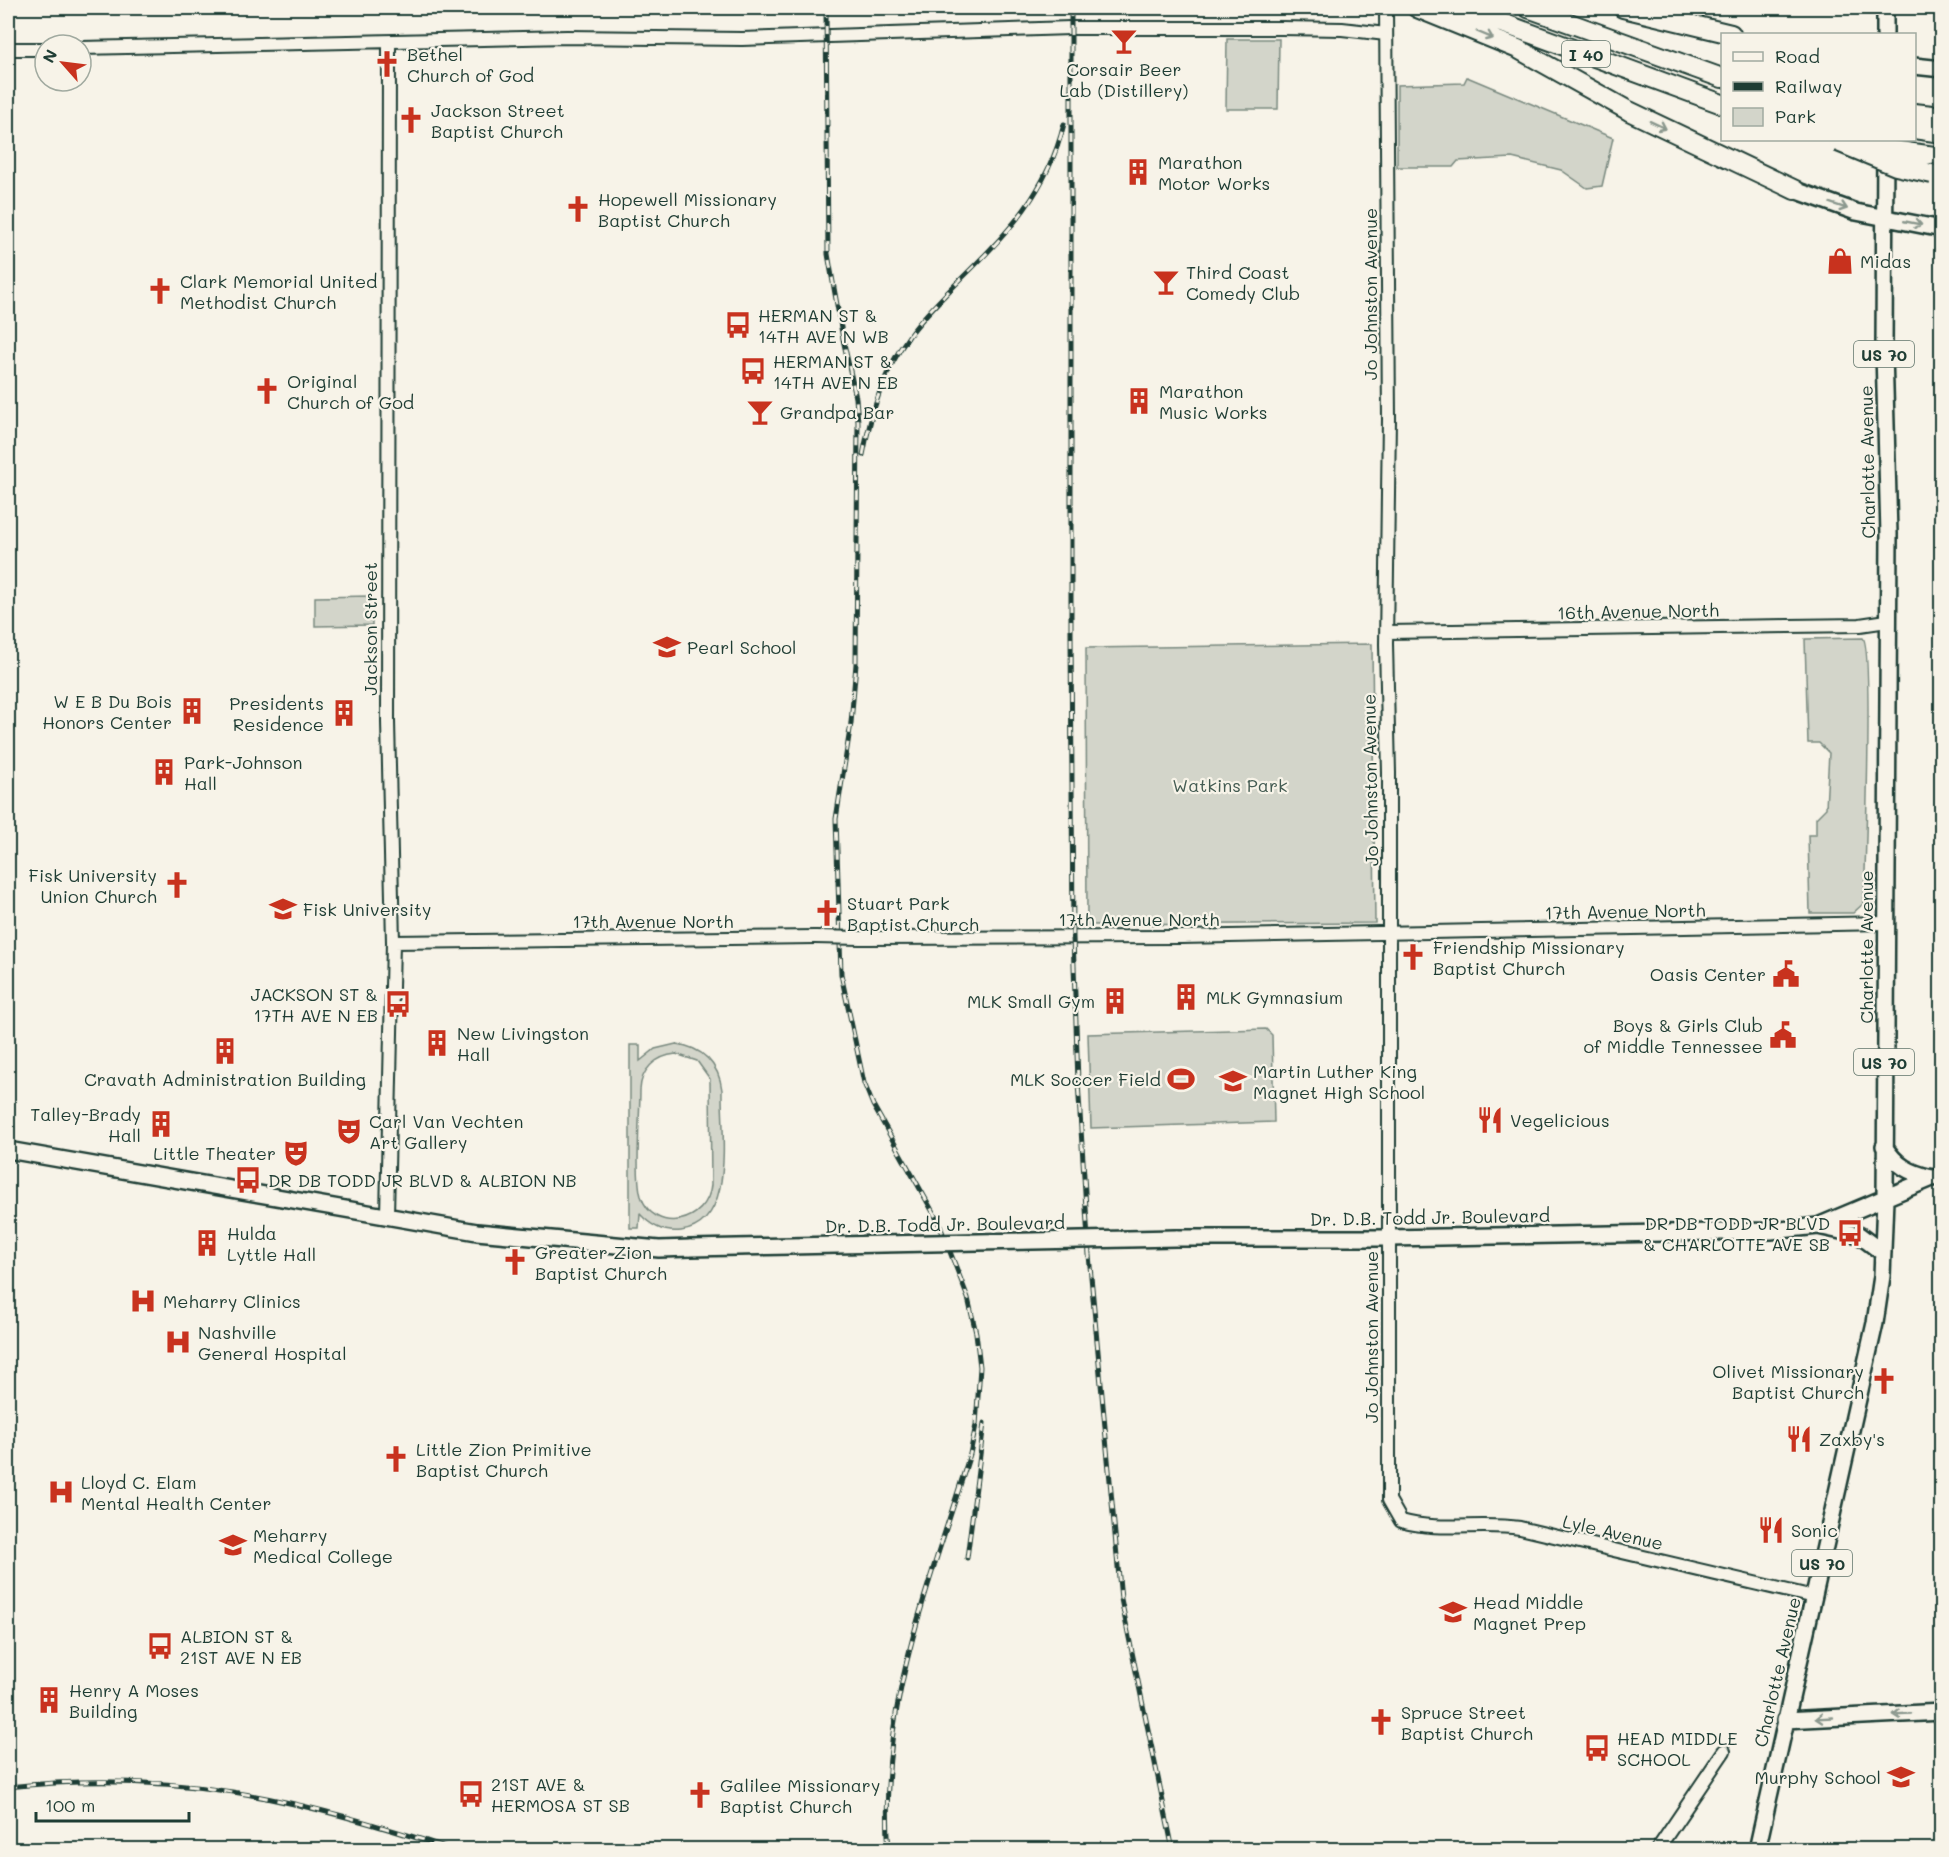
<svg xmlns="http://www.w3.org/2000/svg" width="1949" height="1857" viewBox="0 0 1949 1857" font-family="Mali,sans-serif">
<rect width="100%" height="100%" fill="#f7f3e8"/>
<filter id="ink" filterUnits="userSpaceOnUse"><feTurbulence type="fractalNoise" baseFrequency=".0167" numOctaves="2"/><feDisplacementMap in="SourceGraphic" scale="12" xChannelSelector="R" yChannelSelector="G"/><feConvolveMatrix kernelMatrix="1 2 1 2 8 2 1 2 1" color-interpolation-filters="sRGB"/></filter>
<g filter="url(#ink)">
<path fill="#d3d5ca" stroke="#79897f" stroke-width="1.5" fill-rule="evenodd" d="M1227,39H1279L1278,109H1226Z
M1467,77L1613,138L1602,186L1587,188L1561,170L1512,158L1458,161L1453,167H1397V85L1464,83Z
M371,596L372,625L315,626V597Z
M1863,638C1873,647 1865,871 1864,903L1853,913H1810L1808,835H1816V818L1826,808L1829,753L1819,743H1808L1805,639Z
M1372,644L1375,923L1087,925L1086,648Z
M1266,1029L1272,1035L1274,1122L1091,1128L1088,1034Z
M676,1044C702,1047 719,1064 722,1090C721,1131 737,1224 681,1231C665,1233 651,1226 640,1214L639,1228H630V1045H640V1061L655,1049ZM676,1054L697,1061L710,1079L711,1185C708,1223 654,1236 641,1196C635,1175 640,1115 640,1090C641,1070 655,1056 676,1054Z"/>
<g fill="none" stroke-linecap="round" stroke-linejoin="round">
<defs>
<path id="minor" d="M1386,8L1389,419L1386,644L1389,773V1500L1401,1521C1440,1532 1480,1522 1520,1528L1814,1597
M81,48L567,37L742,39L1070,28H1281L1342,29L1386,34
M8,49H45
M1388,632L1860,625L1887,621
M861,938L1181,937L1886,923
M393,942L815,937
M387,1215L393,942L388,722L389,42
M1657,1850L1724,1751"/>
<path id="major" d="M1885,8V34
M1914,66L1942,69
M1795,190L1856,212L1942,229
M1884,1146C1896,1166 1910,1173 1932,1178
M8,1150L477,1232L659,1249L691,1248
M1818,1226L1859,1235L1883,1253
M1176,1238H1389L1771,1231L1818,1226L1932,1178L1942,1177
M1785,1720L1942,1712
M1757,1850L1875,1323L1882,1276L1885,1199L1889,534L1884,352L1885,140"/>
<path id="highway" d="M1417,8L1518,49L1629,111L1795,190
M1453,8L1505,24L1722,104
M1528,8L1722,78
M1623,8L1731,34
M1914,113L1942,116
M1914,129L1942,133
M1927,155L1942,157"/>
</defs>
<use href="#minor" stroke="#1f3d34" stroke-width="16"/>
<use href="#major" stroke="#1f3d34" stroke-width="20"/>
<use href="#highway" stroke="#1f3d34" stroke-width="22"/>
<use href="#minor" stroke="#f7f3e8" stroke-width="12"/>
<use href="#major" stroke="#f7f3e8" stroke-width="15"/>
<use href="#highway" stroke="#f7f3e8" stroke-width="18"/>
<defs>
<path id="rail" d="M826,8L828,254L843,339L856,398L858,422L856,664L851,723L836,819L841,974L864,1083L873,1105L938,1221L968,1298L976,1333L980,1367L976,1425L970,1454C930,1583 877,1712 889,1850
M1071,8V633L1073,937L1078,1082L1089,1255L1121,1599L1173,1850
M863,455C871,413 883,372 909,336C924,315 943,297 962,278C1010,231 1047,192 1064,124
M967,1558L984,1423
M8,1787C169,1769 296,1797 454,1850"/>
</defs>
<use href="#rail" stroke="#1f3d34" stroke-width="5"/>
<use href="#rail" stroke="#f7f3e8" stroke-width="3" stroke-dasharray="9" stroke-linecap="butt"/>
<defs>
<path id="minor-bridge" d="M815,937L861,938"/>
<path id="major-bridge" d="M691,1248L1176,1238"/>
<path id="highway-bridge" d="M1838,142L1896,166L1932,174
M1864,146L1927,155"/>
</defs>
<use href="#minor-bridge" stroke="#1f3d34" stroke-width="16" stroke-linecap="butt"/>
<use href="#major-bridge" stroke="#1f3d34" stroke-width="20" stroke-linecap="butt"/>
<use href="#highway-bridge" stroke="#1f3d34" stroke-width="22" stroke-linecap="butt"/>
<use href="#minor-bridge" stroke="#f7f3e8" stroke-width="12"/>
<use href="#major-bridge" stroke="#f7f3e8" stroke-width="15"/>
<use href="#highway-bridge" stroke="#f7f3e8" stroke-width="18"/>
</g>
<defs><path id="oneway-shaft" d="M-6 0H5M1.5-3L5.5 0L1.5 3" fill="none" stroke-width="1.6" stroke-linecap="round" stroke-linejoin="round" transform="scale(1.5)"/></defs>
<g stroke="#8b988e">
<use href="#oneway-shaft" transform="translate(1485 35) rotate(23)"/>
<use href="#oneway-shaft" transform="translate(1658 125) rotate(25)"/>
<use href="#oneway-shaft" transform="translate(1839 206) rotate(19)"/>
<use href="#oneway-shaft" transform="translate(1913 223) rotate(11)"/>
<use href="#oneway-shaft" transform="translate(1902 1714) rotate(177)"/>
<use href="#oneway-shaft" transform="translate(1824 1718) rotate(177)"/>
</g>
</g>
<defs>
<symbol id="bar-bare" viewBox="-9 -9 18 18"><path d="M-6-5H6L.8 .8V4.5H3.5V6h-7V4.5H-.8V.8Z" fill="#c8321e" stroke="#f7f3e8" stroke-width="2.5" paint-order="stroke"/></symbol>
<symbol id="church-bare" viewBox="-9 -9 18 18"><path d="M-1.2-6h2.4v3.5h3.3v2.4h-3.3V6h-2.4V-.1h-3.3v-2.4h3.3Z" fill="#c8321e" stroke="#f7f3e8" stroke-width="2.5" paint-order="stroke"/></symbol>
<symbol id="building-bare" viewBox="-9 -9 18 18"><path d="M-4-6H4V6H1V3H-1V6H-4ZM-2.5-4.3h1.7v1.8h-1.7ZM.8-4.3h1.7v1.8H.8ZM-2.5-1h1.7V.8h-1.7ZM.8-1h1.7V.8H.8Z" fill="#c8321e" stroke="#f7f3e8" stroke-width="2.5" paint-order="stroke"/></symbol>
<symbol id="shop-bare" viewBox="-9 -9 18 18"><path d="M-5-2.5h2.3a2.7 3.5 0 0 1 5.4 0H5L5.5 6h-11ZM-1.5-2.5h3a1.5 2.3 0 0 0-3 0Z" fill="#c8321e" stroke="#f7f3e8" stroke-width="2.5" paint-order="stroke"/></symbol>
<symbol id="bus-bare" viewBox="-9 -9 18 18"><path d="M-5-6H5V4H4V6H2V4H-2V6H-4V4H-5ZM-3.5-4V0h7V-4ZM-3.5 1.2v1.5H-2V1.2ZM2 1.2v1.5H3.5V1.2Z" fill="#c8321e" stroke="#f7f3e8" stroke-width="2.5" paint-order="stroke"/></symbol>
<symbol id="school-bare" viewBox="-9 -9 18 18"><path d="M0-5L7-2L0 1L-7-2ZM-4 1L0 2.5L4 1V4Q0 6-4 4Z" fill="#c8321e" stroke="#f7f3e8" stroke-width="2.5" paint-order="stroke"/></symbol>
<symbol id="university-bare" viewBox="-9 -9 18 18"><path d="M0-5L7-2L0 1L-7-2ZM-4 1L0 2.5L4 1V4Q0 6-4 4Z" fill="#c8321e" stroke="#f7f3e8" stroke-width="2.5" paint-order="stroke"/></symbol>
<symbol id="civic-bare" viewBox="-9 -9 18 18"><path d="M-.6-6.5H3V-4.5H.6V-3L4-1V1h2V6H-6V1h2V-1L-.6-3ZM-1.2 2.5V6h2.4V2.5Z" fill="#c8321e" stroke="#f7f3e8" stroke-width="2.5" paint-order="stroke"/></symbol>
<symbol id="stadium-bare" viewBox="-9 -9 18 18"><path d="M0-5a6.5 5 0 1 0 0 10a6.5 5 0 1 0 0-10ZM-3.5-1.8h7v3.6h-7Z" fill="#c8321e" stroke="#f7f3e8" stroke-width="2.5" paint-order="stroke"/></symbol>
<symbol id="restaurant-bare" viewBox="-9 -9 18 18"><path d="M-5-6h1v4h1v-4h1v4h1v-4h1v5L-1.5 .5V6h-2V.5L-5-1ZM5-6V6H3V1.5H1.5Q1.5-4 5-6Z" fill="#c8321e" stroke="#f7f3e8" stroke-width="2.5" paint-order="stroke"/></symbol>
<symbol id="theatre-bare" viewBox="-9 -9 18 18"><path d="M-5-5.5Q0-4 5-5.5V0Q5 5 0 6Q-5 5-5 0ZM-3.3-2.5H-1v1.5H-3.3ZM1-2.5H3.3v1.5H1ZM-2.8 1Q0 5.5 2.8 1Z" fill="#c8321e" stroke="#f7f3e8" stroke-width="2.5" paint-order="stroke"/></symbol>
<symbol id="hospital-bare" viewBox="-9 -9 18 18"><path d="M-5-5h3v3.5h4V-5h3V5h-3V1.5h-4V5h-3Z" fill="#c8321e" stroke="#f7f3e8" stroke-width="2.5" paint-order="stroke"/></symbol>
</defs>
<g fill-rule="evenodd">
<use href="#bar-bare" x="1105" y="22" width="38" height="38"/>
<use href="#church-bare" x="368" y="45" width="38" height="38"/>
<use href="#church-bare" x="392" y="101" width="38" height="38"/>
<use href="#building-bare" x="1119" y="153" width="38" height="38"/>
<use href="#church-bare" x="559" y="190" width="38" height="38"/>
<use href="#shop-bare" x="1821" y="242" width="38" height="38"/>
<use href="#bar-bare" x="1147" y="263" width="38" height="38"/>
<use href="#church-bare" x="141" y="272" width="38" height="38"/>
<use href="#bus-bare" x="719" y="306" width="38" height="38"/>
<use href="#bus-bare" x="734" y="352" width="38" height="38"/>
<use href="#church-bare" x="248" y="372" width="38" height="38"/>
<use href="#building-bare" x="1120" y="382" width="38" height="38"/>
<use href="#bar-bare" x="741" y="393" width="38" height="38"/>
<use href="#school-bare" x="648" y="628" width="38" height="38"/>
<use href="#building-bare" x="173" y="692" width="38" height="38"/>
<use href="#building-bare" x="325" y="694" width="38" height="38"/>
<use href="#building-bare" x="145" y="753" width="38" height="38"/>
<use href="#church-bare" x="158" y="866" width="38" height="38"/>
<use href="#university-bare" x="264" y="890" width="38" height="38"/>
<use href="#church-bare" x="808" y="894" width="38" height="38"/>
<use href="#church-bare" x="1394" y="938" width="38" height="38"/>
<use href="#civic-bare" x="1767" y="955" width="38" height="38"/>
<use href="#building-bare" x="1167" y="978" width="38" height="38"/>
<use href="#building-bare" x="1096" y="982" width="38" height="38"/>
<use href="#bus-bare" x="379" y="985" width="38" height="38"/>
<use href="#civic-bare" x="1764" y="1016" width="38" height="38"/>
<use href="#building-bare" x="418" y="1024" width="38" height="38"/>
<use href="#building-bare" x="206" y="1032" width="38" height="38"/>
<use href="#stadium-bare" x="1162" y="1060" width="38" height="38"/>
<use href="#school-bare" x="1214" y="1062" width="38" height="38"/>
<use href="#restaurant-bare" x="1471" y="1101" width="38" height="38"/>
<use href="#building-bare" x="142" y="1105" width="38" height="38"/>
<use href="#theatre-bare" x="330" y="1112" width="38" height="38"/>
<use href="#theatre-bare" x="277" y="1134" width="38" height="38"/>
<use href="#bus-bare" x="229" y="1161" width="38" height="38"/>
<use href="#bus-bare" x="1831" y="1214" width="38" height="38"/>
<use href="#building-bare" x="188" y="1224" width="38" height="38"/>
<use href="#church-bare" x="496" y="1243" width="38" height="38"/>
<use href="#hospital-bare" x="124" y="1282" width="38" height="38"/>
<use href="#hospital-bare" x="159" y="1323" width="38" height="38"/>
<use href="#church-bare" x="1865" y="1362" width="38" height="38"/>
<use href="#restaurant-bare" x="1780" y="1420" width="38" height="38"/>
<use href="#church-bare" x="377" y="1440" width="38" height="38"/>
<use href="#hospital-bare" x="42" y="1473" width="38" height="38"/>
<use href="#restaurant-bare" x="1752" y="1511" width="38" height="38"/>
<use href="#university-bare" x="214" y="1526" width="38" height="38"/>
<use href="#school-bare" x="1434" y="1593" width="38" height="38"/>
<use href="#bus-bare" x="141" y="1627" width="38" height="38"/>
<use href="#building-bare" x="30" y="1681" width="38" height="38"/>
<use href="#church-bare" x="1362" y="1703" width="38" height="38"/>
<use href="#bus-bare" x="1578" y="1729" width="38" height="38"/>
<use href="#school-bare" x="1882" y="1758" width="38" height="38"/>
<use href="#bus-bare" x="452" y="1775" width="38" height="38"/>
<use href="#church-bare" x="681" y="1776" width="38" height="38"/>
</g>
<g text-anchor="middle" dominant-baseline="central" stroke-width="4.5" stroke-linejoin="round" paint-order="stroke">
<g fill="#f7f3e8" stroke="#60746a" stroke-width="1.5">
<rect x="1562" y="41" width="48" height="26" rx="4.5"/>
<rect x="1854" y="341" width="60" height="26" rx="4.5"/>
<rect x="1854" y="1049" width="60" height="26" rx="4.5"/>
<rect x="1792" y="1550" width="60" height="26" rx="4.5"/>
</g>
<g font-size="16" font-weight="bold" fill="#1f3d34">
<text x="1586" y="54">I 40</text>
<text x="1884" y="354">US 70</text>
<text x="1884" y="1062">US 70</text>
<text x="1822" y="1563">US 70</text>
</g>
<g font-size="18" fill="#1f3d34" stroke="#f7f3e8" text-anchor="start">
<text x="407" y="54">Bethel<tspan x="407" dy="21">Church of God</tspan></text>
<text x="1124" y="69" text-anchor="middle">Corsair Beer<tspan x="1124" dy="21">Lab (Distillery)</tspan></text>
<text x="431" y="110">Jackson Street<tspan x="431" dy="21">Baptist Church</tspan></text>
<text x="1158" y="162">Marathon<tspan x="1158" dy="21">Motor Works</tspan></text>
<text x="598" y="199">Hopewell Missionary<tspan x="598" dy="21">Baptist Church</tspan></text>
<text x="1860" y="261">Midas</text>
<text x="1186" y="272">Third Coast<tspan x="1186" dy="21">Comedy Club</tspan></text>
<text x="180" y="281">Clark Memorial United<tspan x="180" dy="21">Methodist Church</tspan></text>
<text x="758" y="315">HERMAN ST &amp;<tspan x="758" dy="21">14TH AVE N WB</tspan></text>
<text x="773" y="361">HERMAN ST &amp;<tspan x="773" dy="21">14TH AVE N EB</tspan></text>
<text x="287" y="381">Original<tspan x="287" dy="21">Church of God</tspan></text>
<text x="1159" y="391">Marathon<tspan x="1159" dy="21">Music Works</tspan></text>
<text x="780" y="412">Grandpa Bar</text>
<text x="687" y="647">Pearl School</text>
<text x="172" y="701" text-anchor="end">W E B Du Bois<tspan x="172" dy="21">Honors Center</tspan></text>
<text x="324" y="703" text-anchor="end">Presidents<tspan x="324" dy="21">Residence</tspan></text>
<text x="184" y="762">Park-Johnson<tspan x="184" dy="21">Hall</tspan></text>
<text x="157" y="875" text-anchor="end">Fisk University<tspan x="157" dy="21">Union Church</tspan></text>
<text x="847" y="903">Stuart Park<tspan x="847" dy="21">Baptist Church</tspan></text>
<text x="303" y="909">Fisk University</text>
<text x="1433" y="947">Friendship Missionary<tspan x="1433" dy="21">Baptist Church</tspan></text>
<text x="1766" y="974" text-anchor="end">Oasis Center</text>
<text x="378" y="994" text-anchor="end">JACKSON ST &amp;<tspan x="378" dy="21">17TH AVE N EB</tspan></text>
<text x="1206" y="997">MLK Gymnasium</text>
<text x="1095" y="1001" text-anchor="end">MLK Small Gym</text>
<text x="1763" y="1025" text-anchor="end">Boys &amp; Girls Club<tspan x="1763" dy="21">of Middle Tennessee</tspan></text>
<text x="457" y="1033">New Livingston<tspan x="457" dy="21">Hall</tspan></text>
<text x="1253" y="1071">Martin Luther King<tspan x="1253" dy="21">Magnet High School</tspan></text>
<text x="225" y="1079" text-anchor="middle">Cravath Administration Building</text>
<text x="1161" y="1079" text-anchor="end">MLK Soccer Field</text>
<text x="141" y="1114" text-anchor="end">Talley-Brady<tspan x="141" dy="21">Hall</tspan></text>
<text x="1510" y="1120">Vegelicious</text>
<text x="369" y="1121">Carl Van Vechten<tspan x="369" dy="21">Art Gallery</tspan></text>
<text x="276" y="1153" text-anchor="end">Little Theater</text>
<text x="268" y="1180">DR DB TODD JR BLVD &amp; ALBION NB</text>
<text x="1830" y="1223" text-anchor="end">DR DB TODD JR BLVD<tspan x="1830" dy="21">&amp; CHARLOTTE AVE SB</tspan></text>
<text x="227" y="1233">Hulda<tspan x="227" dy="21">Lyttle Hall</tspan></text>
<text x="535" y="1252">Greater Zion<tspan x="535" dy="21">Baptist Church</tspan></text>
<text x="163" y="1301">Meharry Clinics</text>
<text x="198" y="1332">Nashville<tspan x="198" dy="21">General Hospital</tspan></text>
<text x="1864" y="1371" text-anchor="end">Olivet Missionary<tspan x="1864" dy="21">Baptist Church</tspan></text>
<text x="1819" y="1439">Zaxby's</text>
<text x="416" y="1449">Little Zion Primitive<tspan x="416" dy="21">Baptist Church</tspan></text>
<text x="81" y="1482">Lloyd C. Elam<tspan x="81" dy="21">Mental Health Center</tspan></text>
<text x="1791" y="1530">Sonic</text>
<text x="253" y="1535">Meharry<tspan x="253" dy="21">Medical College</tspan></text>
<text x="1473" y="1602">Head Middle<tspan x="1473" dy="21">Magnet Prep</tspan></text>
<text x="180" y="1636">ALBION ST &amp;<tspan x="180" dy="21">21ST AVE N EB</tspan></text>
<text x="69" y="1690">Henry A Moses<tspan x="69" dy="21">Building</tspan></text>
<text x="1401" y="1712">Spruce Street<tspan x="1401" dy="21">Baptist Church</tspan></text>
<text x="1617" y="1738">HEAD MIDDLE<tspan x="1617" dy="21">SCHOOL</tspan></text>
<text x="1881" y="1777" text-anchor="end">Murphy School</text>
<text x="491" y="1784">21ST AVE &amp;<tspan x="491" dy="21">HERMOSA ST SB</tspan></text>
<text x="720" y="1785">Galilee Missionary<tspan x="720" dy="21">Baptist Church</tspan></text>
</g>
<g font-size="18" fill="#1f3d34" stroke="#f7f3e8">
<text transform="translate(1370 294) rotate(-90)">Jo Johnston Avenue</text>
<text transform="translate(1867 462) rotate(-91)">Charlotte Avenue</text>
<text transform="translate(1638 611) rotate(-1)">16th Avenue North</text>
<text transform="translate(370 629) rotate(-90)">Jackson Street</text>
<text transform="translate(1370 780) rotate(-91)">Jo Johnston Avenue</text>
<text transform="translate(1625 911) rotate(-1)">17th Avenue North</text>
<text x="1139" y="919">17th Avenue North</text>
<text x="653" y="921">17th Avenue North</text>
<text transform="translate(1866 947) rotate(-90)">Charlotte Avenue</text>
<text transform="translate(1430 1217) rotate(-1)">Dr. D.B. Todd Jr. Boulevard</text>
<text transform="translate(945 1224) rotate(-1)">Dr. D.B. Todd Jr. Boulevard</text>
<text transform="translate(1371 1337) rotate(-90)">Jo Johnston Avenue</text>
<text transform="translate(1613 1532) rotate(13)">Lyle Avenue</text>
<text transform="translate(1777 1672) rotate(-77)">Charlotte Avenue</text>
</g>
<g font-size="18" fill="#435b52" stroke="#f7f3e8">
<text x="1230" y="785">Watkins Park</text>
</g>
</g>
<rect width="1949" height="1857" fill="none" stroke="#f7f3e8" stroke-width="30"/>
<rect x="15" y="15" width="1919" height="1827" fill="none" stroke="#1f3d34" stroke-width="2" filter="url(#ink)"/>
<rect x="1721" y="33" width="195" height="108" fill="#f7f3e8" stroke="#a1aaa0" stroke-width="1.5"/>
<rect x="1733" y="52" width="30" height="9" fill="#f7f3e8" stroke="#a1aaa0" stroke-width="1.5"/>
<text x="1775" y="63" font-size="18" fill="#1f3d34">Road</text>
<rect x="1733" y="82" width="30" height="9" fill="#1f3d34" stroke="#a1aaa0" stroke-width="1.5"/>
<text x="1775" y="93" font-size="18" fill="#1f3d34">Railway</text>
<rect x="1733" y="108" width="30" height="18" fill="#d3d5ca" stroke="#a1aaa0" stroke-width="1.5"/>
<text x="1775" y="123" font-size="18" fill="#1f3d34">Park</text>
<g transform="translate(63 63) rotate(298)"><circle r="28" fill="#f7f3e8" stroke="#a1aaa0" stroke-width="1.5"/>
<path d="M0-4.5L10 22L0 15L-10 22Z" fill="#c8321e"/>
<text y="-9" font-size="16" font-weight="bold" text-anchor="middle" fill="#1f3d34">N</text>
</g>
<path d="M36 1812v9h153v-9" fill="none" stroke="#1f3d34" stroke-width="3"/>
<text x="45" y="1812" font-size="18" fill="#1f3d34" stroke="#f7f3e8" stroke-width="4.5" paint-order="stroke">100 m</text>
</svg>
